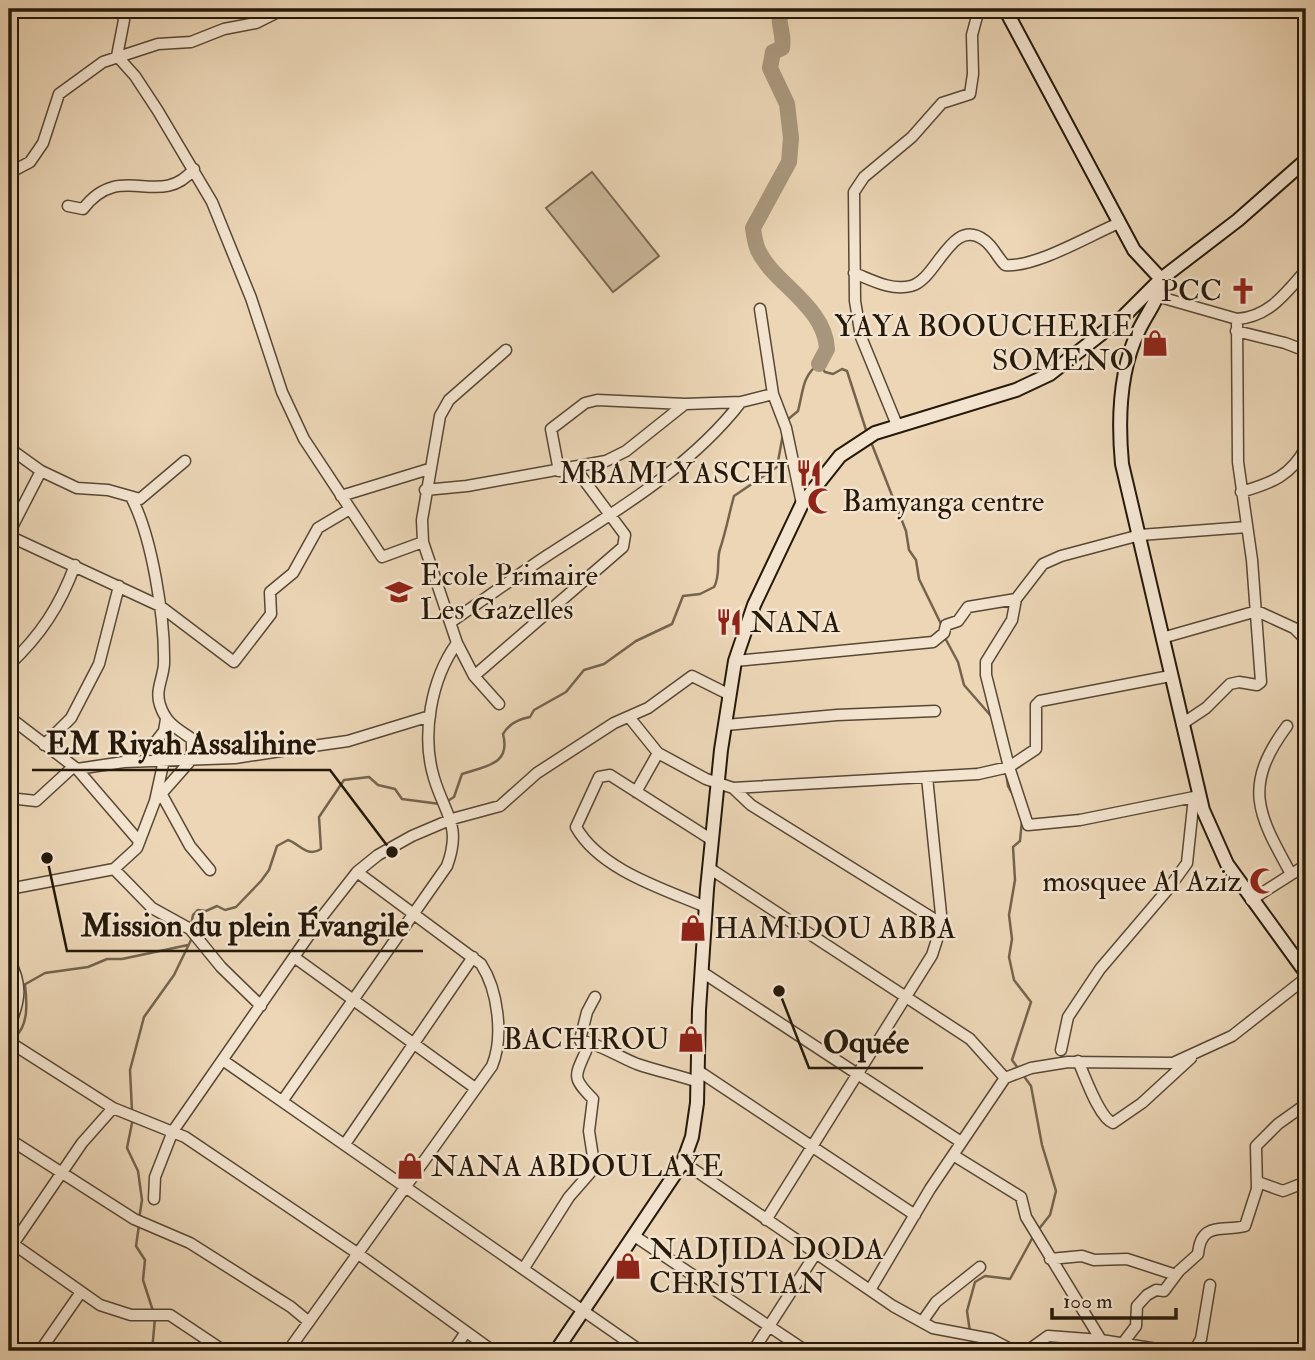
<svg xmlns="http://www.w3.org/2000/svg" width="1315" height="1360" viewBox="0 0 1315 1360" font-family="'IM FELL Double Pica',serif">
<rect width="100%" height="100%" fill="#ecd6b6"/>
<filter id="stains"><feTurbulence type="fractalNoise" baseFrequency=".00286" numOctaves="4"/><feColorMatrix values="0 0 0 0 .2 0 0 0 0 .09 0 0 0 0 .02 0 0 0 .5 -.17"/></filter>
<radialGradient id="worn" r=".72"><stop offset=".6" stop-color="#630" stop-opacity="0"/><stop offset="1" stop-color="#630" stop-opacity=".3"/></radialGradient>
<path fill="#cab699" stroke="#786852" stroke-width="2" d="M592,172L659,256L613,292L546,208Z"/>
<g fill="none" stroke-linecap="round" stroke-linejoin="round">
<path stroke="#74644e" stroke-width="2.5" d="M786,421L798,411C803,393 802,375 819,364L825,372L833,374L842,369L847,371L867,433
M871,442L906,531L909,550L916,560L919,579L942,626
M944,636L958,662L964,685L991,716
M1006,772L1008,786L1015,798
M446,802L454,797L462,774C487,766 511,764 503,734C509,723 519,719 530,717L534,710L566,692L584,670L604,664L636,641L672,624L683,596L700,594L714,587C721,575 716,561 720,549C726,531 729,514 734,496L777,467L783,434
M1022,820L1020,841L1013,847L1015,880L1009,915L1012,939L1009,957L1014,980L1031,1002L1012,1060L1031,1086L1042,1145L1056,1191L1050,1215L1038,1230
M191,925L193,915L198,910L206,911L217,906L225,910L236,907L261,881L269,870L277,846L288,840C300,844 307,858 321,849L319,817L344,780L369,777L378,785L395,789L402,799L440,804
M22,986L45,973L88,967L107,959H122L188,945
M14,1038C29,1026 27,1002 25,985
M132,1111L130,1070L144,1017L174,975L192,938
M133,1118L127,1148L138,1171L142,1200L139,1219
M139,1225L136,1246L145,1260L143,1280L153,1311
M970,1332L967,1311L975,1282L985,1276L1010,1279L1034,1235
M152,1351L155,1318
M970,1351L972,1338"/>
<path stroke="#a8967c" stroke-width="16" d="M789,9L780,11C777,24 785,35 782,48L773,52L770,68L787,104L791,138L789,162L753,228C754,236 755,243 758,250C773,283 825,306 827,349L819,364"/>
<defs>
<path id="street" d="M121,9L124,20L117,56L135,76L158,111L212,202L251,298L282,392L304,439L382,557L423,542
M9,173L30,162L43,143L59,94L103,62L158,44L191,42L224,29L256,23L284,9
M68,206L83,209C121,159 159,211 194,169
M854,273C872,280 891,291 911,286C937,280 951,216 984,240C993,246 997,257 1005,265C1035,268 1088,236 1119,223
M1160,297L1237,319C1269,317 1286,293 1306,270
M760,309L773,394
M1236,331L1285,343L1306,351
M897,425L861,337L855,301L854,192L864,177L912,137L942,103L970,94L973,74L972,35L979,9
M9,448L41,471L77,488L108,490L140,499L185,461
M559,471L551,429L585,403L597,400L685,404L741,402L773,394L786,428L802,504
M425,490L467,486L606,461L626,451L685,404
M1241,492C1272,483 1291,476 1306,447
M341,496L429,469
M9,533L41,471
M9,536L160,606L234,662L271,614L270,592L293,573L318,528L350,509
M451,622C483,600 515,577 548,555C616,511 691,467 741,402
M1162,638L1257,611L1294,628L1306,640
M735,661L933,642L944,633L946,625L958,621L968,607L1016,599
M9,665C40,636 60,606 75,565
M474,676L623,547L625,535L575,468
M499,704L474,676L457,643L423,542L422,520L440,416L449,400L506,350
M9,717L77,769L138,840
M629,717L658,753L706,779L733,788L978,774L1009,767L1036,749V705L1040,701L1170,676
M1182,724L1206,708L1230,684L1239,682L1257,685L1261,682L1252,560L1238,462L1237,319
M726,725L837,715L935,711
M1287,726C1242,787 1258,814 1291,874
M44,745L71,718L99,664L119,586
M77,769L124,762L235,758L313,746L348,741L430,716
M733,788L751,805L942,924L927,777
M636,792L658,753
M162,795L190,846L210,870
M1194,797L1080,820L1028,825L1009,767L986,675V662L1012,620L1016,599L1043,564L1061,556L1140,535L1247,527
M9,798L36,801L73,767
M155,801L164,760L154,744L164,731L166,719
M709,868L970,1039L1005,1078
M114,869L152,908L190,929L221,967L261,1006
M9,889L114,869L137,848L155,801L192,759V739C178,729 166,724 160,705C155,690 163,679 164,664C165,619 152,536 131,497
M1251,900L1306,865
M706,907C664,889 600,870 576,827L599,777L610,775L712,840
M294,957L475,1088
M9,960C33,1003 2,1019 11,1043L113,1108L185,1137L357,1253L493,1351
M702,972L961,1142
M580,1040C602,1045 617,1056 637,1064C657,1071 678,1075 698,1082
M1061,1050L1068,1017L1100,969L1169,888L1187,863L1194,797L1199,796
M224,1061L641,1351
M1078,1061C1085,1076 1099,1118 1113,1123L1142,1103L1191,1058
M697,1070L915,1215
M283,1100L447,866C462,825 445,815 434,778C421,735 431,679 457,643
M9,1139L134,1219L190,1243L291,1307L309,1322
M345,1144L473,957
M953,1155L1021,1197L1026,1217L1101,1340
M683,1162L893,1306L933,1328L991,1339L1014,1351
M1258,1182L1283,1191L1306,1182
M154,1199L155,1177L173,1131L321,918L357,872L378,855L412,836L452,819L500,806L537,773L614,723L648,708L692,676L730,695
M766,1220L932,955L942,924
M636,1237L806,1351
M9,1241L100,1305L131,1315H170L224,1351
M9,1250L82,1143L113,1108
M1050,1259L1082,1256L1094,1260L1127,1259L1176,1275
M524,1268L569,1197L590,1173L593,1157L589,1131L593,1099C571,1077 575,1076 586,1051L580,1040L587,1012L595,997
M870,1290L930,1189L1005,1078L1031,1068L1068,1062L1173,1063L1232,1036L1306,978
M922,1322L936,1302L980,1267
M1123,1343L1136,1326L1137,1306L1147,1295L1156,1290L1164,1291L1179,1271L1198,1254C1201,1220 1224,1232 1245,1226L1257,1189L1256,1146L1278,1124L1306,1104
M9,1346L17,1351
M40,1351L81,1292
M288,1351L492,1066C504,1037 498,990 481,964L357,872
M453,1351L466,1332
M753,1351L816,1253
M1027,1351L1048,1336L1101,1340L1169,1351
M1194,1351L1201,1339L1210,1285"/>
<path id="secondary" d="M1005,9L1134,250L1161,279C1159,301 1147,312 1138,332C1119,372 1118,421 1122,464L1203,810L1227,864L1306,973
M556,1351L683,1162L692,1137L697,1103L699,1010L707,889L721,750L735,661L754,605L802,504L840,456L875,433L1016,390L1050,374L1124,316L1161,279L1238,220L1306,160"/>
</defs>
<use href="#street" stroke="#574835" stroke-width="13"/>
<use href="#secondary" stroke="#25190a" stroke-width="16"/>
<use href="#street" stroke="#f3e4d0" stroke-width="10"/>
<use href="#secondary" stroke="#f3e4d0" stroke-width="12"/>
</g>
<defs>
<symbol id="church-bare" viewBox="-9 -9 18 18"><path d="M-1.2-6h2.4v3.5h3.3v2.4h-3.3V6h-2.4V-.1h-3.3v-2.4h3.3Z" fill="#8f2418" stroke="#f3e4d0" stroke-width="2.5" paint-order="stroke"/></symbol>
<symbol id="shop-bare" viewBox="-9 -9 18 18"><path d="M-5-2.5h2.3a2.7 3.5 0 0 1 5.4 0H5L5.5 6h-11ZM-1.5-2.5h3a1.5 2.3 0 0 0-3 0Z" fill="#8f2418" stroke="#f3e4d0" stroke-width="2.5" paint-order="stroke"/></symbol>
<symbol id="restaurant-bare" viewBox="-9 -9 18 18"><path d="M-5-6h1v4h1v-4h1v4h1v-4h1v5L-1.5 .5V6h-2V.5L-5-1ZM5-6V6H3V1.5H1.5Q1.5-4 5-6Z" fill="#8f2418" stroke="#f3e4d0" stroke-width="2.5" paint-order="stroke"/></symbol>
<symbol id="mosque-bare" viewBox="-9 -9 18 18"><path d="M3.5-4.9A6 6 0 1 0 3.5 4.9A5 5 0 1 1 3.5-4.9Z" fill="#8f2418" stroke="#f3e4d0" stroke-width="2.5" paint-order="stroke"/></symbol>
<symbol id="school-bare" viewBox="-9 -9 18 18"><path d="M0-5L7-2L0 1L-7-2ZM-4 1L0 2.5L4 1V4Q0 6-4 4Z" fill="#8f2418" stroke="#f3e4d0" stroke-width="2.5" paint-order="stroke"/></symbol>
</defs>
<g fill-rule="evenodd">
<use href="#church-bare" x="1224" y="272" width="38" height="38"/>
<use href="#shop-bare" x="1136" y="324" width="38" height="38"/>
<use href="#restaurant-bare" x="790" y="454" width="38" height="38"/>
<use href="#mosque-bare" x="802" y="482" width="38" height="38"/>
<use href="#school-bare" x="380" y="573" width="38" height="38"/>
<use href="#restaurant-bare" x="710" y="603" width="38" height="38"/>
<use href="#mosque-bare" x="1244" y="862" width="38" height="38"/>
<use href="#shop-bare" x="674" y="909" width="38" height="38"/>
<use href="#shop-bare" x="672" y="1020" width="38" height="38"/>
<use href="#shop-bare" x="391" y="1147" width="38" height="38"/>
<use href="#shop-bare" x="609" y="1247" width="38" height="38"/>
</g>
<g text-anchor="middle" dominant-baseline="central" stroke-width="5" stroke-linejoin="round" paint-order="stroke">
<g font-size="30" fill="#25190a" stroke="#f3e4d0" text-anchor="start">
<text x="1222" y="291" text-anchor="end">PCC</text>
<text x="1134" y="326" text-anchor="end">YAYA BOOUCHERIE<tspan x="1134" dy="34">SOMENO</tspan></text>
<text x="788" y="473" text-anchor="end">MBAMI YASCHI</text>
<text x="842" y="501">Bamyanga centre</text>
<text x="420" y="575">Ecole Primaire<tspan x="420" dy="34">Les Gazelles</tspan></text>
<text x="750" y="622">NANA</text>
<text x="1242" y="881" text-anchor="end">mosquee Al Aziz</text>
<text x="714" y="928">HAMIDOU ABBA</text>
<text x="670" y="1039" text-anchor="end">BACHIROU</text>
<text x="431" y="1166">NANA ABDOULAYE</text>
<text x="649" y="1249">NADJIDA DODA<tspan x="649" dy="34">CHRISTIAN</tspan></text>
</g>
</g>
<path fill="none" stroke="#25190a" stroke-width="2.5" d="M392 852L330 770H32M47 858L67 951H423M779 991L809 1068H923"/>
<g fill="#25190a" stroke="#f3e4d0" stroke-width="2.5">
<circle cx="392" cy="852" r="7"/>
<circle cx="47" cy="858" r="7"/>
<circle cx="779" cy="991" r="7"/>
</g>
<g font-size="32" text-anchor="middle" font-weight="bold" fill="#25190a" stroke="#f3e4d0" stroke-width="5" stroke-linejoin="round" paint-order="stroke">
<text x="181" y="754">EM Riyah Assalihine</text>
<text x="245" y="936">Mission du plein Évangile</text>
<text x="866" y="1053">Oquée</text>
</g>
<rect width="1315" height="1360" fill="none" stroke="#ecd6b6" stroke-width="35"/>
<rect x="10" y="10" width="1294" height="1339" fill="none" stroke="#25190a" stroke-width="3.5"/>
<rect x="18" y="18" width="1280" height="1325" fill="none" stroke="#25190a" stroke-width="2"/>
<path d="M1052 1308v10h124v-10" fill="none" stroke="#25190a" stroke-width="3.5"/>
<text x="1063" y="1308" font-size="21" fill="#25190a" stroke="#f3e4d0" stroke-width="5" paint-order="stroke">100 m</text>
<rect width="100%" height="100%" filter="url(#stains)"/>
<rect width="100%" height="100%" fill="url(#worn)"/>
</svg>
